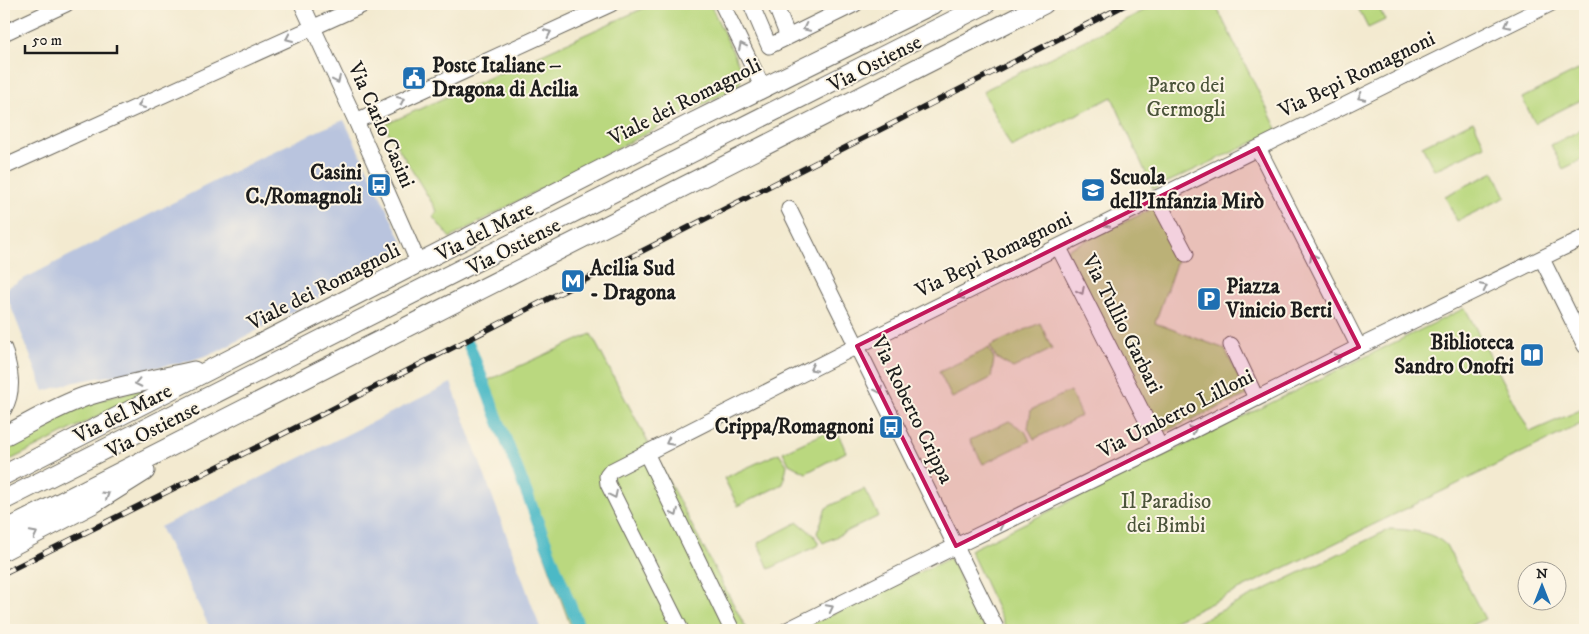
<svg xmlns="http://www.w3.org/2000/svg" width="1589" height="634" viewBox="0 0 1589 634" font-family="'IM FELL DW Pica',serif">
<rect width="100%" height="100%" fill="#fcf5e5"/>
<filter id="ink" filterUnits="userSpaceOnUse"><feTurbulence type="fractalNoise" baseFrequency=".02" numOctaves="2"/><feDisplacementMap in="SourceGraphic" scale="10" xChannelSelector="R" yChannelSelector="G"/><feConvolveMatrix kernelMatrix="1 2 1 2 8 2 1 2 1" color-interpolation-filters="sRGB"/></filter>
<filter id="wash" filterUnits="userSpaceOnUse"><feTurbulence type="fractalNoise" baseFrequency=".0096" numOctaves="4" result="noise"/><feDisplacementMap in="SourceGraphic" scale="20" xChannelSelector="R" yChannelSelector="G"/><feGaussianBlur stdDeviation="1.12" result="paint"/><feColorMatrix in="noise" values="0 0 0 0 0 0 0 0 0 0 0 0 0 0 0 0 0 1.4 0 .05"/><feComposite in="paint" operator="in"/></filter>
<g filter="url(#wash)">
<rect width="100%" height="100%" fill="#f3ead0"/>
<path fill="#b9c4de" d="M344,120L404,245L390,259L217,352L186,362L75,382L44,391L4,289L272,152L322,129Z
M451,383L541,630H211L160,527Z"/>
<path fill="#bad87f" stroke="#6b7a4e" d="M653,4H710L741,69L740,82L737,87L575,170L450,238L433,217L437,211L384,125Z
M1157,4H1215L1278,131L1153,189L1112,97L1011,147L983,91Z
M1356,4H1377L1385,20L1368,28Z
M1580,69L1585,80V98L1535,123L1522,98Z
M1473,121L1485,146L1434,170L1422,146Z
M1585,128V158L1563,169L1551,145Z
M1494,172L1506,197L1457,221L1445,196Z
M1154,208L1180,252L1155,323L1225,349L1247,395L1159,434L1066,250Z
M1465,308L1530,432L1585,408V422L1156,630H1007L970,550Z
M1040,323L1052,349L1013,368L996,358L990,346Z
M591,334L747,630H572L482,383Z
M989,348L994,359L991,378L952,398L939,372Z
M168,381L4,463V442L65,410Z
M1070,391L1081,416L1034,439L1028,428L1031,410Z
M1009,421L1025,431L1030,441L983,464L970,440Z
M836,428L846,452L806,473L789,464L783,452Z
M779,453L787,465L783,484L738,506L724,478Z
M864,489L879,516L823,543L817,533L826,508Z
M798,522L814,535L819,545L769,569L758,543Z
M1390,529C1409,530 1432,531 1446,545L1485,619L1461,630H1181Z
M950,558L986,630H799Z"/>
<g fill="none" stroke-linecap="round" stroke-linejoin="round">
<path stroke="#4cb9c6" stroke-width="12" d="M469,345L580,630"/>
</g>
</g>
<g filter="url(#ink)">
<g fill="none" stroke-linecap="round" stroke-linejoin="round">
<defs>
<path id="minor" d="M302,4L356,121L419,264
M722,4L763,88
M751,4L769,46L788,37L775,4
M4,33L66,4
M788,37L855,4
M356,121L611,4
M1258,148L1359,347
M4,167L365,4
M1157,199L1186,254
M789,209L997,630
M1059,248L1160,447
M1542,259L1585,346
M1231,345L1256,398
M4,349C10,369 15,390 4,409
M646,453L732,630
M681,630L608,484L607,476L611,471L857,346L1550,4
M787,630L956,546L1160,447L1359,347L1585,237"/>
<path id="major" d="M4,436C30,423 56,407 84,397C120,385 158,379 194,371
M4,475L688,125L933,4
M4,500L986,4
M4,531L1044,4
M4,550L94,503L145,471"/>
</defs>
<use href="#minor" stroke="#67645b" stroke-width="17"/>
<use href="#major" stroke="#67645b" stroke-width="21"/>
<use href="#minor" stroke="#fff" stroke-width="15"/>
<use href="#major" stroke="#fff" stroke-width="19"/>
<defs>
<path id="rail" d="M4,573L283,434L1127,4"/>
</defs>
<use href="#rail" stroke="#1c1c1c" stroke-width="5.5"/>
<use href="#rail" stroke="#fcf5e5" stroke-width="4" stroke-dasharray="11" stroke-linecap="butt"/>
</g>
<defs><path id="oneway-chevron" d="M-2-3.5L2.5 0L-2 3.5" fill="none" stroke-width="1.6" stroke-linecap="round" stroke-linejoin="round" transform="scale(1.25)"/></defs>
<g stroke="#999">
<use href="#oneway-chevron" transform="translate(1507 25) rotate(154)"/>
<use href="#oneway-chevron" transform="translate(806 28) rotate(154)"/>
<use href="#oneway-chevron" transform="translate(548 33) rotate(-25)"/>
<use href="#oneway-chevron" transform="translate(289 38) rotate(156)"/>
<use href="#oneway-chevron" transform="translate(742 46) rotate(-116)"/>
<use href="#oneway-chevron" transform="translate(337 80) rotate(65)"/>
<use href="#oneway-chevron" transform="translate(1361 97) rotate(154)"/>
<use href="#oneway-chevron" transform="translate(401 100) rotate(-25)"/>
<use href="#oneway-chevron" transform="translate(141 105) rotate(156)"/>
<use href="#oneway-chevron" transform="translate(1106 224) rotate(154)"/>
<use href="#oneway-chevron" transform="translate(1313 257) rotate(-117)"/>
<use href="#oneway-chevron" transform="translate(1484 287) rotate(-26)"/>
<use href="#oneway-chevron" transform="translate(1081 291) rotate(63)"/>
<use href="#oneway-chevron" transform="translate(960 296) rotate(154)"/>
<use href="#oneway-chevron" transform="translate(1338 357) rotate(-26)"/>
<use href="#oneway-chevron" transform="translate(813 368) rotate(153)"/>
<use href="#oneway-chevron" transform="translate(138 383) rotate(168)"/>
<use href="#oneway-chevron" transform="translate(879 390) rotate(64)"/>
<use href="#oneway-chevron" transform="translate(1193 430) rotate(-27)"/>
<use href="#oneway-chevron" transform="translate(669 442) rotate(153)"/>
<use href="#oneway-chevron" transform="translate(106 495) rotate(-31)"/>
<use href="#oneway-chevron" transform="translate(614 495) rotate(64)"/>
<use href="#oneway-chevron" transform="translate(675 513) rotate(64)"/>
<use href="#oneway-chevron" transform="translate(1000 525) rotate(-26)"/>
<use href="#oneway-chevron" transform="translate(34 534) rotate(-27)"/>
<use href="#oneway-chevron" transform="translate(830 608) rotate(-27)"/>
</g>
</g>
<path fill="#c2185b" fill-opacity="0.2" stroke="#c2185b" stroke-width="4" stroke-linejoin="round" d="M1258,148L1359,347L956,546L857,346Z"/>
<defs>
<symbol id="civic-square" viewBox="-11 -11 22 22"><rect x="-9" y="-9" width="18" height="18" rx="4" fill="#1f6fb2" stroke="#fcf5e5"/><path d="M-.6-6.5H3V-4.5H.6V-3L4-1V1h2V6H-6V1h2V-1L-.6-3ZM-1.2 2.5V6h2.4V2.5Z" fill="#fff"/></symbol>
<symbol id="bus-square" viewBox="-11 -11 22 22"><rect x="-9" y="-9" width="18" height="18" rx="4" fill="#1f6fb2" stroke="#fcf5e5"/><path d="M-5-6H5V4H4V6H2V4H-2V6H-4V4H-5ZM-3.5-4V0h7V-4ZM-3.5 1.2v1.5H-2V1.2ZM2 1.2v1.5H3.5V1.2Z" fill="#fff"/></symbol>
<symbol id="school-square" viewBox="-11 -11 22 22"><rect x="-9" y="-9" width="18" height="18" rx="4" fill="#1f6fb2" stroke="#fcf5e5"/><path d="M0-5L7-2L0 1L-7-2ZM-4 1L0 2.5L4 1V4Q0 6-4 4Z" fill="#fff"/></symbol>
<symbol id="metro-square" viewBox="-11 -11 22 22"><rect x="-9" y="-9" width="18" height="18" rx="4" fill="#1f6fb2" stroke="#fcf5e5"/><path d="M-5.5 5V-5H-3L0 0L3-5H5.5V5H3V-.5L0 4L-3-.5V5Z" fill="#fff"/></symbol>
<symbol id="parking-square" viewBox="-11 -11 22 22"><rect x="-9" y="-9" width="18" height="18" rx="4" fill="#1f6fb2" stroke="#fcf5e5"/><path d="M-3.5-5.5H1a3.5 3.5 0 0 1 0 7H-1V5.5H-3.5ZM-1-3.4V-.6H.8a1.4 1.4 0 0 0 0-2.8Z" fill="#fff"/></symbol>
<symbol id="library-square" viewBox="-11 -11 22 22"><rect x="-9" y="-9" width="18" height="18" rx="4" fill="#1f6fb2" stroke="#fcf5e5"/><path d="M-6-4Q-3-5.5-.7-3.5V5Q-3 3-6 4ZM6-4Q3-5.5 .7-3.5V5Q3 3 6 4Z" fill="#fff"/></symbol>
</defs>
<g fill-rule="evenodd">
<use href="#civic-square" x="400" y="64" width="28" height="28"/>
<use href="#bus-square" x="365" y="171" width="28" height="28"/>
<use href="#school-square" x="1079" y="176" width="28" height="28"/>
<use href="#metro-square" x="559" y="267" width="28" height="28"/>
<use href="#parking-square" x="1195" y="285" width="28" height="28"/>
<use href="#library-square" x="1518" y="341" width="28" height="28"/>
<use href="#bus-square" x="877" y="413" width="28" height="28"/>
</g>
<g text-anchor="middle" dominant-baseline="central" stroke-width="4" stroke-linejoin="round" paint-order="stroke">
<g font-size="21" fill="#1c1c1c" stroke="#fcf5e5">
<text transform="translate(875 64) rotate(-27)">Via Ostiense</text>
<text transform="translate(1357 75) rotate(-26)">Via Bepi Romagnoni</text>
<text transform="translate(685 102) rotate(-27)">Viale dei Romagnoli</text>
<text transform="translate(381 125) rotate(66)">Via Carlo Casini</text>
<text transform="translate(485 232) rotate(-27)">Via del Mare</text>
<text transform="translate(514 247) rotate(-27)">Via Ostiense</text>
<text transform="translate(994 255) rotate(-26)">Via Bepi Romagnoni</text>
<text transform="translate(324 287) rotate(-27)">Viale dei Romagnoli</text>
<text transform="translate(1122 324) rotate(63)">Via Tullio Garbari</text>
<text transform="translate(912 410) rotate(64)">Via Roberto Crippa</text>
<text transform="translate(123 414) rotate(-27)">Via del Mare</text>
<text transform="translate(1176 414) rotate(-27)">Via Umberto Lilloni</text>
<text transform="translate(153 430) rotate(-27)">Via Ostiense</text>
</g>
<g font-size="21" font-weight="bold" fill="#1c1c1c" stroke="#fcf5e5" text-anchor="start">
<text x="432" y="66">Poste Italiane –<tspan x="432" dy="24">Dragona di Acilia</tspan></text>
<text x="362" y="173" text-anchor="end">Casini<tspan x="362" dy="24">C./Romagnoli</tspan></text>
<text x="1110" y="178">Scuola<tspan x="1110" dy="24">dell'Infanzia Mirò</tspan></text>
<text x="590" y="269">Acilia Sud<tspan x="590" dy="24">- Dragona</tspan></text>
<text x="1226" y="287">Piazza<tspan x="1226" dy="24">Vinicio Berti</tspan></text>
<text x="1514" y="343" text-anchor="end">Biblioteca<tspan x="1514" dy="24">Sandro Onofri</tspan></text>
<text x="874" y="427" text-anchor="end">Crippa/Romagnoni</text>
</g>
<g font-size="21" fill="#4b543a" stroke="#fcf5e5">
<text x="1186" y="86">Parco dei<tspan x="1186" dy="24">Germogli</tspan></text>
<text x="1166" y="502">Il Paradiso<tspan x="1166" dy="24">dei Bimbi</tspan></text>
</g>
</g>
<rect width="1589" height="634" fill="none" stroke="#fcf5e5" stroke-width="20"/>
<g transform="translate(1542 586)"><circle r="24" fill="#fcf5e5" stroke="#a29e95"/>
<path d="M0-4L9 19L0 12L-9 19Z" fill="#1f6fb2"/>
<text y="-8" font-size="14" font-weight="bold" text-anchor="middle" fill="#1c1c1c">N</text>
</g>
<path d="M25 45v8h92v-8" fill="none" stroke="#1c1c1c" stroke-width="2.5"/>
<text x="32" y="45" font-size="15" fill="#1c1c1c" stroke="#fcf5e5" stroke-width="4" paint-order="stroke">50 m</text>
</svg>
